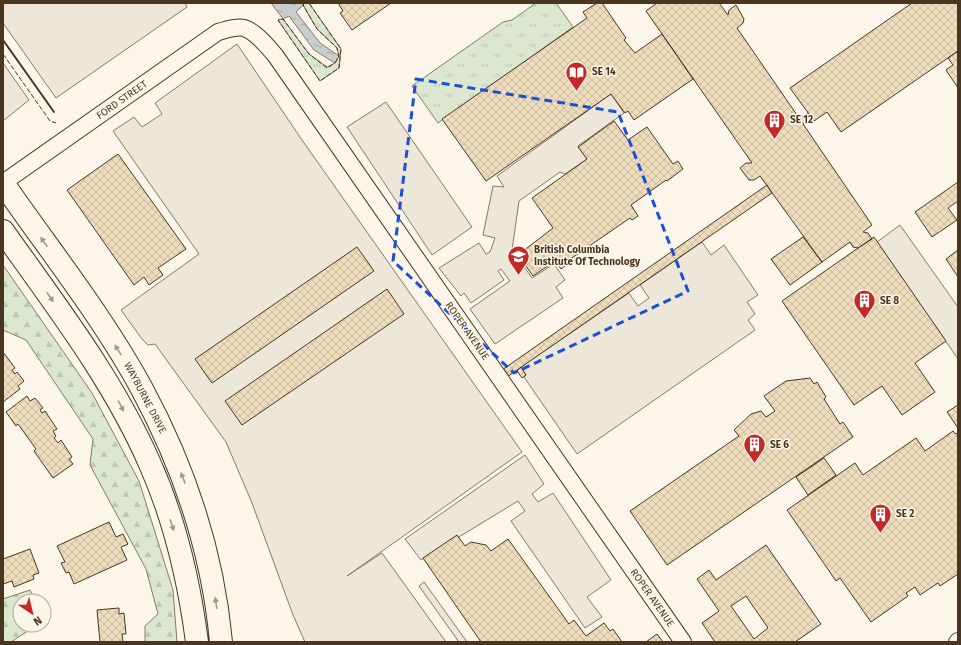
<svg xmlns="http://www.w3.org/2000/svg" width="961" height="645" viewBox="0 0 961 645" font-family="'Fira Sans',sans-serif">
<defs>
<pattern id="grass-tufts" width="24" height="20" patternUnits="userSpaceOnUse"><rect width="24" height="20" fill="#dce7d0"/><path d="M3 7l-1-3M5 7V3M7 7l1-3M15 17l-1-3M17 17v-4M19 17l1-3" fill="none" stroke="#bec7b2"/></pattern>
<pattern id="forest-firs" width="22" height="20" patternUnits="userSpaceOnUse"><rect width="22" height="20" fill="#dce7d0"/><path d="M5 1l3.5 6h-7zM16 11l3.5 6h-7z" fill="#bec7b2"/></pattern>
<pattern id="water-ripples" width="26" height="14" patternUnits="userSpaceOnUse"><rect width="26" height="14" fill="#c9cecd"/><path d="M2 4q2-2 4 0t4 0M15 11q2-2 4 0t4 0" fill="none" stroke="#a5a8a6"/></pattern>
<pattern id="building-cross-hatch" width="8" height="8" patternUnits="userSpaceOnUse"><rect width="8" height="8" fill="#ecdcbc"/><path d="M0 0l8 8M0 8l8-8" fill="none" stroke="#ccbda1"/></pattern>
</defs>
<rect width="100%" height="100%" fill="#fbf6e9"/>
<path fill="url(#grass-tufts)" stroke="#887966" d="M305,3H309L341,49L339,68L320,81L278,20L283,19L309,54L327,67L335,63L339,56L337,48L317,29L303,5Z
M536,3H556L573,27L438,123L412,86L503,22L512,20Z"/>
<path fill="url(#forest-firs)" stroke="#887966" d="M3,265L92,393L139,481L173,590L177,642H145V626L158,614L146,569L90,465L93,439L26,340L3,330Z
M30,590L36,601H20V625H37L11,642H3V599Z"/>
<path fill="#ede7d9" stroke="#887966" d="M3,3H185L187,7L56,98L3,23Z
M237,44L302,140L522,452L347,576L382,553L446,642H305L293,615L252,503L226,442L155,344L148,345L142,339L121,310L199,254L113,131L134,117L142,127L162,114L155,103Z
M3,63L29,100L3,121Z
M611,94L624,113L578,146L587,159L565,174L560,172L519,201L512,250L532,278L554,264L565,280L556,287L563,298L495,344L470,309L510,281L501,269L498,271L504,280L471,303L464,293L461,296L439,268L479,243L486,254L490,252L495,238L483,235L493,186L504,187L497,176Z
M386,102L472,227L432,255L347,127Z
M900,225L958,307V359L877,242Z
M702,242L711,255L724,245L758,295L747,302L755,314L748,320L755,330L577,454L524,377L526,375L521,367L629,293L638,306L649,298L640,285Z
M525,455L544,484L532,494L538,502L553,493L611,580L587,597L602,617L585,628L511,521L525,511L518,501L421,560L405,539Z
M424,582L467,642H459L419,586Z"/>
<path fill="url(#water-ripples)" stroke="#887966" d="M271,3H301L303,5L296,12L320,43L339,56L335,63L314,50L289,16L283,19Z"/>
<path fill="url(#building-cross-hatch)" stroke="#4a3520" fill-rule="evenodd" d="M338,3H391L352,30L340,13L343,11Z
M597,3H602L626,38L624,40L635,53L662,34L693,79L634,120L628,111L625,113L611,94L486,181L442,119L587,18L583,12Z
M657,3H719L728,15L729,10L736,5L744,19L743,23L737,28L799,118L808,113L812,118L803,124L872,225L863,232L868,233L872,239L858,248L853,247L850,242L822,262L760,176L754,180H749L740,168L746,163H752L646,11Z
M912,3H958V51L841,132L827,112L814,121L790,88Z
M958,51V88L946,70L953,65L948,58Z
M614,121L628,140L647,127L673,164L678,161L683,169L667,181L666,180L631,205L638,216L632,220L630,218L566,262L568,264L561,269L555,261L533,276L518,255L553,228L532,198L587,159L578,147Z
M118,154L186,249L158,268L163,275L149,285L144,277L134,285L67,190Z
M958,182V201L948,208L957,220L932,237L915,212Z
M767,185L772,193L507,377L502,370Z
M803,237L822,262L790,285L771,259Z
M874,237L946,341L915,363L935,392L902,415L882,386L854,405L782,301Z
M357,247L374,271L212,383L195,359Z
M958,250V277L946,259Z
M387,289L404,314L242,425L225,401Z
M3,352L15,368L12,370L15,374L17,372L24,381L18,386L20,389L3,402Z
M521,367L526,375L522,378L517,371Z
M810,378L814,384L817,382L826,397L824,399L840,424L843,422L853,437L667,565L630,511L739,436L734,430L751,414L761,411L766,417L775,411L764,396L786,381Z
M27,396L30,401L35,398L43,408L40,410L42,413L45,411L57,429L53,431L56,436L54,438L58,443L61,440L72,457L69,459L73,464L53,478L34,451L36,449L18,424L16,426L6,412Z
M958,405V428L947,412Z
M953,431L956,434L958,433V574L940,586L938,583L920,595L915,587L906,593L908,596L871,622L840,578L836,581L787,510L855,463L863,475L916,438L925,451Z
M824,458L836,475L808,495L796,477Z
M109,522L116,537L123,534L128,544L121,547L127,560L74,584L69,572L66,573L61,563L65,562L57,546Z
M457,535L465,546L471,542L486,545L491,551L508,539L569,624L574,620L586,636L604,623L610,631L613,629L622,642H481L423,558Z
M766,545L821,624L795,642H715L702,623L719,611L697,579L709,570L716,580ZM746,596L768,628L754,639L731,606Z
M30,549L39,573L33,575L34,579L14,587L12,581L3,584V559Z
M119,608V614L124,613L126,634H122L123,642H100L97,610Z
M657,634L663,642H646Z"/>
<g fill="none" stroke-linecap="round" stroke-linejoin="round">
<defs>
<path id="street" d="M3,183L218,32C226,30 236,26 244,28C255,31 268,47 275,55L683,642
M957,642L958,641"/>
<path id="secondary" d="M3,183C50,251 103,317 142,389C184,467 213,554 221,642
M3,231C56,306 113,379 150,464C175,520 189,581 197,642"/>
</defs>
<use href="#street" stroke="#4a3520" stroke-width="18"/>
<use href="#secondary" stroke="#4a3520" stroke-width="24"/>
<use href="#street" stroke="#fbf6e9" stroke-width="16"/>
<use href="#secondary" stroke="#fbf6e9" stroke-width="22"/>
<path stroke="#4a3520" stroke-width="1" stroke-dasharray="5 2" stroke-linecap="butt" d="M305,3L303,5L317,29L337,48L339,56L335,63L327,68L309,54L283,19L278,20L320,81L339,68L341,49L309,3
M3,54L50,121L56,123"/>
<path stroke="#4a3520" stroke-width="2" d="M3,40L54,112"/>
</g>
<defs><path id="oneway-solid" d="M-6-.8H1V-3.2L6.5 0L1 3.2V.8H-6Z"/></defs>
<g fill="#a29684">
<use href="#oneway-solid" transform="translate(44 242) rotate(-125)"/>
<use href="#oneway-solid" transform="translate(50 297) rotate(55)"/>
<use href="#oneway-solid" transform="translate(118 350) rotate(-122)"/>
<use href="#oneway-solid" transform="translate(121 406) rotate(62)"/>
<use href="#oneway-solid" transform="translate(183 478) rotate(-111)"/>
<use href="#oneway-solid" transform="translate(172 525) rotate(72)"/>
<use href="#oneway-solid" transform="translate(216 603) rotate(-99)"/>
</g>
<path fill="none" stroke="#1d4ed8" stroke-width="3" stroke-dasharray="8 5" stroke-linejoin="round" d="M416,79L618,112L688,291L514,373L393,261Z"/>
<defs>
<symbol id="library-pin" viewBox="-11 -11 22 30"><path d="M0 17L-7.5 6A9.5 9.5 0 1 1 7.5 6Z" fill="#c62828" stroke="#fbf6e9"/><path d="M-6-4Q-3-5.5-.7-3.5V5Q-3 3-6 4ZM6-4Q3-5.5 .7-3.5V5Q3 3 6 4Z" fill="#fff"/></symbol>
<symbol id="building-pin" viewBox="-11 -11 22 30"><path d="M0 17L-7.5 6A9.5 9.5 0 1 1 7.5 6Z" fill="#c62828" stroke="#fbf6e9"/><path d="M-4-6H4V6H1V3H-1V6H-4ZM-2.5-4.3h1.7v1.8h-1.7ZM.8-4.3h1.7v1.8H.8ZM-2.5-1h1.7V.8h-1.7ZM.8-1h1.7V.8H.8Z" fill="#fff"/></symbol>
<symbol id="university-pin" viewBox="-11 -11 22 30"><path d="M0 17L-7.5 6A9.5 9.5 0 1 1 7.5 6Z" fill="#c62828" stroke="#fbf6e9"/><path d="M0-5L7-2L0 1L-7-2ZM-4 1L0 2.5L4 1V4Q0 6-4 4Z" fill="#fff"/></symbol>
</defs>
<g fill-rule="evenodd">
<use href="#library-pin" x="564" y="60" width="25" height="34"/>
<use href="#building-pin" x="762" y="108" width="25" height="34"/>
<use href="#university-pin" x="506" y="244" width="25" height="34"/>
<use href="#building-pin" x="852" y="288" width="25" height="34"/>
<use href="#building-pin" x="742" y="432" width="25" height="34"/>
<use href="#building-pin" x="868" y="502" width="25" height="34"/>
</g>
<g text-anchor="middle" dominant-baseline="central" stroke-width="3" stroke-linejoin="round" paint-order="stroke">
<g font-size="10" font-weight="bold" fill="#4a3520" stroke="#fbf6e9" text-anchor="start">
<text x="592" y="72">SE 14</text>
<text x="790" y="120">SE 12</text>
<text x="534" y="250">British Columbia<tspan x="534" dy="12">Institute Of Technology</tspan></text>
<text x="880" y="301">SE 8</text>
<text x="770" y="445">SE 6</text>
<text x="896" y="514">SE 2</text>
</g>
<g font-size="10" fill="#4a3520" stroke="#fbf6e9">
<text transform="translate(122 100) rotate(-35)">FORD STREET</text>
<text transform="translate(467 331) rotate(55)">ROPER AVENUE</text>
<text transform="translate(145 398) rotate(62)">WAYBURNE DRIVE</text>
<text transform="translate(652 598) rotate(55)">ROPER AVENUE</text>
</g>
</g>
<rect width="961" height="645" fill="none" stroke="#4a3520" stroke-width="8"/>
<g transform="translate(32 613) rotate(145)"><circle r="19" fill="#fbf6e9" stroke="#b4a999"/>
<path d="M0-3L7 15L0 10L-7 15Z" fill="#c62828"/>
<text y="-6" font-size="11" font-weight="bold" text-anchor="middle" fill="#4a3520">N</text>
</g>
</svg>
